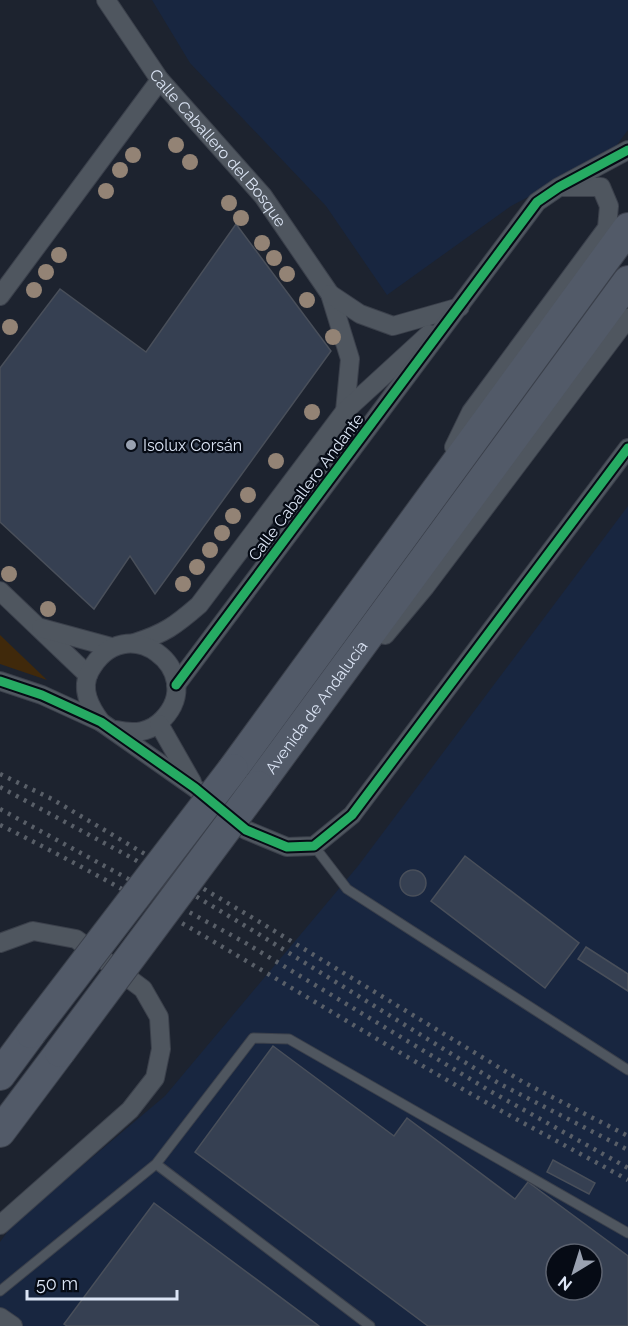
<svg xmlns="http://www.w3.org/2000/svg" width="628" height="1326" viewBox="0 0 628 1326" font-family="Raleway,sans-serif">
<rect width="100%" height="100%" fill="#1d232f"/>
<path fill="#182640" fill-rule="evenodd" d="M152,0H628V130L610,154L511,206L387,295L326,206L190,63Z
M628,506V1326H0V1242L13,1224L165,1096L358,866ZM556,1254H592V1290H556Z"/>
<path fill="#40290b" d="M0,635L47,680L0,664Z"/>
<path fill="#364052" stroke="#494f5a" stroke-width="1.5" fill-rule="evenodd" d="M236,224L331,351L155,594L130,556L94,609L0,522V368L60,289L146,352Z
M465,856L579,943L545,988L431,901Z
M400 883a13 13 0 1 1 26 0a13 13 0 1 1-26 0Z
M586,947L628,974V991L578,959Z
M273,1046L394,1136L407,1118L515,1199L528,1182L628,1256V1326H428L195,1152ZM556,1254H592V1290H556Z
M553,1160L595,1183L589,1194L547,1172Z
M154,1203L319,1326H67L64,1324Z"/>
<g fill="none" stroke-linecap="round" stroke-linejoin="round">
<defs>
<path id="service" d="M314,846L347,889L628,1070
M156,1164L253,1038L289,1039L628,1233
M0,1291L156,1164L370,1326"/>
<g id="minor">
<path id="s1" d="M106,0L160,80L263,196L330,294L350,359L345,411"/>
<path d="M330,294L360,314L393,326L460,307"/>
<path d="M0,296L160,80"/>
<path d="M454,447L471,412L607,228L609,206L601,187H560"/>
<path d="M0,591L88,675"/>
<path d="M41,628L111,647"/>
<path d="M385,635L425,587L628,318"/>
<path d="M134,643C164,634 176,625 199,605L345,411L429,334"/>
<path d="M0,681L42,695L101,722L195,788L246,830L287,847L314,846L352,815L628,448"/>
<path d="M176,685L537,202L559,187L628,150"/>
<path d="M101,722C90,707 80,689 90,671C125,606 209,671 163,719C150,733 134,734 116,730"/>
<path d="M159,724L192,782"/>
<path d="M0,943L33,931L76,939L143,989L159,1017L161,1049L155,1078L130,1110L0,1225"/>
<path d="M0,1317L13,1326"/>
</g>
<g id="primary">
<path d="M233,769L628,228"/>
<path id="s2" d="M258,786L628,281"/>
<path d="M0,1075L31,1033"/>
<path d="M0,1132L60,1052"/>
</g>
</defs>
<use href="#service" stroke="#3b404b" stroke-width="11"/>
<use href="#minor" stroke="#3b404b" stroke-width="20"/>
<use href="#primary" stroke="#3b404b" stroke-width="32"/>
<use href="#service" stroke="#4f565f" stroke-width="9"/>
<use href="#minor" stroke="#4f565f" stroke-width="18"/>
<use href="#primary" stroke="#525a68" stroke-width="30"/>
<path stroke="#595f68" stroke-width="4.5" stroke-dasharray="3 6" stroke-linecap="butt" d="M0,774L52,799L258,921L523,1082L628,1136
M0,787L132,858L252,930L500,1084L628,1150
M0,809L244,942L490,1091L628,1168
M0,825C163,905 315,1005 473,1095C524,1124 576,1151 628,1180"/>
<defs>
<path id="primary-bridge" d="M31,1033L233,769
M60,1052L258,786"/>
</defs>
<use href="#primary-bridge" stroke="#3b404b" stroke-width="32" stroke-linecap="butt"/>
<use href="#primary-bridge" stroke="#525a68" stroke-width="30"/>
<defs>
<path id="cycleway" d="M0,681L42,695L101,722L195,788L246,830L287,847L314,846L352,815L628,448
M176,685L537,202L559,187L628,150"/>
</defs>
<use href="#cycleway" stroke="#060b15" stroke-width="13"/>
<use href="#cycleway" stroke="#26ab63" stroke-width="9"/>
</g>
<g fill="#938375">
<circle cx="176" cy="145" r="8"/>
<circle cx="133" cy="155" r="8"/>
<circle cx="190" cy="162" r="8"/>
<circle cx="120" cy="170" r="8"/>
<circle cx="106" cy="191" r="8"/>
<circle cx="229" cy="203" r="8"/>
<circle cx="241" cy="218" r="8"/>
<circle cx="262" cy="243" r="8"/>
<circle cx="59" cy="255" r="8"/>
<circle cx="274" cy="258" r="8"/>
<circle cx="46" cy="272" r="8"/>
<circle cx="287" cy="274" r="8"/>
<circle cx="34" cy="290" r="8"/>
<circle cx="307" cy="300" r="8"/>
<circle cx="10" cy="327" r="8"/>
<circle cx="333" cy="337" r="8"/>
<circle cx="312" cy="412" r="8"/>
<circle cx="276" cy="461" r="8"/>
<circle cx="248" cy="495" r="8"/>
<circle cx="233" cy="516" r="8"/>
<circle cx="222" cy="533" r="8"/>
<circle cx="210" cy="550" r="8"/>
<circle cx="197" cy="567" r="8"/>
<circle cx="9" cy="574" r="8"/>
<circle cx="183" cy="584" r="8"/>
<circle cx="48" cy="609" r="8"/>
</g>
<circle fill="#99a1b0" stroke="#060b15" stroke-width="2" cx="131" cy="445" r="6"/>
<g text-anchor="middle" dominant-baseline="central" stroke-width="4.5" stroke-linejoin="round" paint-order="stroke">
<g font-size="16" fill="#dce5f5" stroke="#060b15">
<text stroke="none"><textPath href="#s1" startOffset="186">Calle Caballero del Bosque</textPath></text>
<text transform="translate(306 487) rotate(-53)">Calle Caballero Andante</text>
<text stroke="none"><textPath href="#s2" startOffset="98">Avenida de Andalucía</textPath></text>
</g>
<g font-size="16" fill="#dce5f5" stroke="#060b15" text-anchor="start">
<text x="143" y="445">Isolux Corsán</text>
</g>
</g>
<g transform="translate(574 1272) rotate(218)"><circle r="28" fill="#060b15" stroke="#5c626f" stroke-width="1.5"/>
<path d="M0-4.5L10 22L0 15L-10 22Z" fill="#99a1b0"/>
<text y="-9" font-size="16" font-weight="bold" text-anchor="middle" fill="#dce5f5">N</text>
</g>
<path d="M27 1290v9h150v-9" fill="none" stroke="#dce5f5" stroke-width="3"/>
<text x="36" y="1290" font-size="18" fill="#dce5f5" stroke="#060b15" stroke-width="4.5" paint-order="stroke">50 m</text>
</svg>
